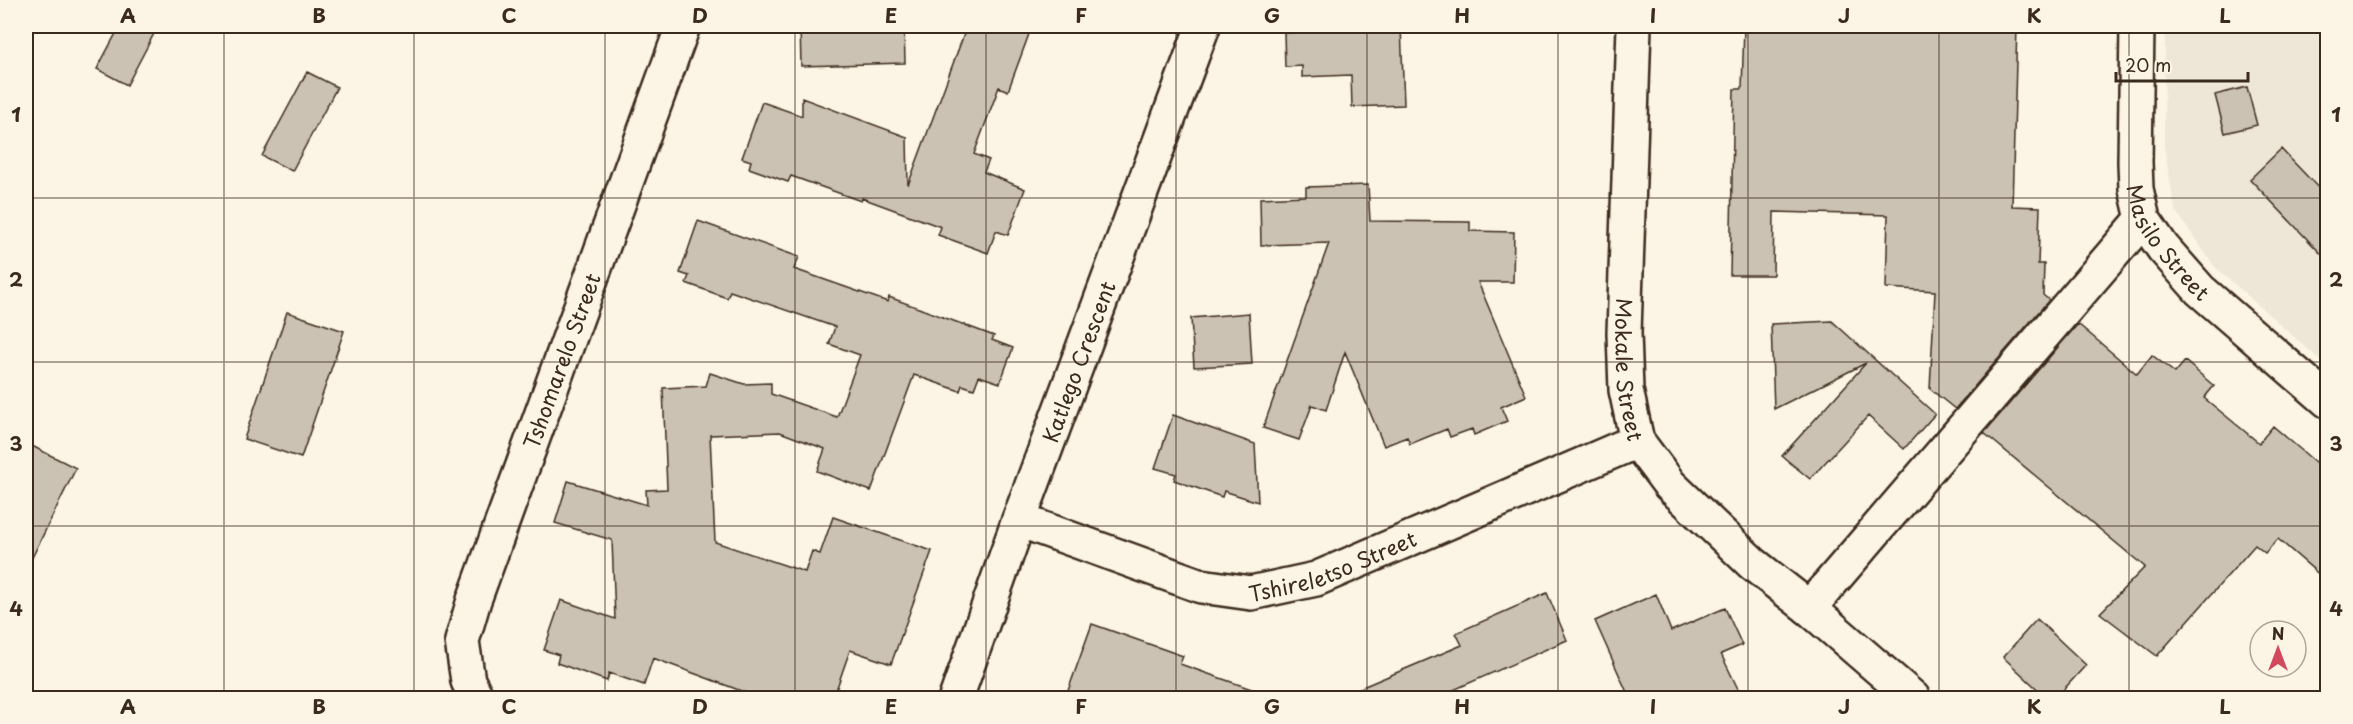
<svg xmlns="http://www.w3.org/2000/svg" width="2353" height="724" viewBox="0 0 2353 724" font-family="'Playpen Sans',sans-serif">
<rect width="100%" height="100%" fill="#fcf5e5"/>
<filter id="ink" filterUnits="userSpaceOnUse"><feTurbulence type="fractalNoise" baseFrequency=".0167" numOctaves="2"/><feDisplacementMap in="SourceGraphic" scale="12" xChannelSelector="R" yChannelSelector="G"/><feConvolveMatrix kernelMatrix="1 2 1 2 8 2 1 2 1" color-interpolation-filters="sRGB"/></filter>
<g filter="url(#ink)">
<path fill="#eee6d6" d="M2165,26H2327V366L2215,267L2175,210L2164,146Z"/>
<path fill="#ccc2b3" stroke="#3b2a1e" stroke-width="1.5" d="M120,26H158L127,85L97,69Z
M800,26H904L905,63L801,66Z
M967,26H1032L1008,91L999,87L974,154L989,160L984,172L1025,189L1008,235L996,231L988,253L938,235L941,227L862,198L861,201L791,176L788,182L749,168L751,161L742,158L762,102L802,116V98L907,137L908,185Z
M1300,26H1401L1404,105L1352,107L1351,75L1302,77V66L1285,67L1284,33L1301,32Z
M1744,26H2017L2012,206L2040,207L2038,264H2044L2043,295L2049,300L1955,409L1930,389L1935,291L1886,288L1888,215L1774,212L1773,275H1730L1734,89H1742Z
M307,72L337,87L292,171L262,156Z
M2247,87L2257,125L2225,133L2215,95Z
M2281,149L2328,198V261L2250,179Z
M1368,185L1370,221L1470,222V231L1514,232L1513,282H1478L1526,396L1501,407L1507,421L1474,435L1472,429L1450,437L1447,429L1410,444L1407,437L1384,446L1345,352L1326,410L1312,405L1299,440L1263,428L1329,243L1261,245L1260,198L1306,196V187Z
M698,221L799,257L794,269L888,302L889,297L994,336L992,340L1013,348L1000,383L979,376L974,389L962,385L960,391L914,375L871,491L817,471L825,449L780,432L710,435L715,542L805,572L812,551L820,554L833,517L932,551L891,664L850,650L833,699H741L744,692L653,658L644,685L609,673L607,681L557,663L559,655L544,650L561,600L615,619L612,540L555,523L568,481L647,505L646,490L667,489L663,388L706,386L710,373L744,384L771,383V394L837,417L860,355L829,344L835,327L730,291L727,298L686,283L689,276L680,273Z
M287,312L344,331L301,458L244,439Z
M1249,313L1252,364L1194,367L1191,318Z
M1832,321L1935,414L1904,449L1868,416L1810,479L1782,456L1866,363L1774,409L1771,324Z
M2078,324L2137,374L2152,355L2175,373L2185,361L2214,386L2204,398L2259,443L2273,426L2328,473V582L2278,539L2265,553L2255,545L2157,656L2100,613L2145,567L1984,433Z
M1173,415L1255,444L1258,502L1224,491L1222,497L1174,480L1176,474L1155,468Z
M26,443L76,468L26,570Z
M1547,593L1567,640L1433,699H1334L1462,645L1456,633Z
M1656,594L1671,631L1725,608L1742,645L1721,654L1743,699H1630L1595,621Z
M2037,619L2086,665L2055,699H2048L2003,657Z
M1092,624L1183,656L1180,664L1263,693L1262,699H1065Z"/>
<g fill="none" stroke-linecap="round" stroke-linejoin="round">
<defs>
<g id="street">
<path id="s1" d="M1634,26L1624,333L1626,390L1637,441L1670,485L1753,564L1809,608L1913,698"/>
<path id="s2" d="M2137,26L2135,162L2136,189L2143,219L2163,248L2200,290L2328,401"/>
<path id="s3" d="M1019,520L1201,586L1251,593L1316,579L1637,441"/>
<path d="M1809,608L2143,219"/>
<path id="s4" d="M477,698L468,681L462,641L474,600L683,26"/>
<path id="s5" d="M956,698L1019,520L1203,26"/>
</g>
</defs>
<use href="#street" stroke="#3b2a1e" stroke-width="38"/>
<use href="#street" stroke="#fcf5e5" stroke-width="33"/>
</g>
</g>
<path fill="none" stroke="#3b2a1e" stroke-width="1.5" stroke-opacity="0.55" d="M224,26V698M414,26V698M605,26V698M795,26V698M986,26V698M1176,26V698M1367,26V698M1558,26V698M1748,26V698M1939,26V698M2129,26V698M26,198H2328M26,362H2328M26,526H2328"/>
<g text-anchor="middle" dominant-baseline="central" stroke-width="4.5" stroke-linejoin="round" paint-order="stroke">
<g font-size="21" fill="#3b2a1e" stroke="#fcf5e5">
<text stroke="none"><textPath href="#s2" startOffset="226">Masilo Street</textPath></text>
<text stroke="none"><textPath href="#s4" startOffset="357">Tshomarelo Street</textPath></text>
<text stroke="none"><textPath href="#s5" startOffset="358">Katlego Crescent</textPath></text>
<text stroke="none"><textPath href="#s1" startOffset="344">Mokale Street</textPath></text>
<text stroke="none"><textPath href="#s3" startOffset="330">Tshireletso Street</textPath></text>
</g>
</g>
<rect width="2353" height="724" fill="none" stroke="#fcf5e5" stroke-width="66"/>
<g transform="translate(2278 649)"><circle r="28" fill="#fcf5e5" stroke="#afa495" stroke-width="1.5"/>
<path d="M0-4.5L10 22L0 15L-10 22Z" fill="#d1495b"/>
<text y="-9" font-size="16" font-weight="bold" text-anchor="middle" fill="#3b2a1e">N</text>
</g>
<path d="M2116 72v9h132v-9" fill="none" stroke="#3b2a1e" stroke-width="3"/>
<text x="2125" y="72" font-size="18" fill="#3b2a1e" stroke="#fcf5e5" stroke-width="4.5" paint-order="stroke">20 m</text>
<rect x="33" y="33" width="2287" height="658" fill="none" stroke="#3b2a1e" stroke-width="2"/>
<g font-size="20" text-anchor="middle" font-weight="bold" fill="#3b2a1e">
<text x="128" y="23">A</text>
<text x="319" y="23">B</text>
<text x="509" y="23">C</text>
<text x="700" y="23">D</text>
<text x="891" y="23">E</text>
<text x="1081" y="23">F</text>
<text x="1272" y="23">G</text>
<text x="1462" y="23">H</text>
<text x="1653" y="23">I</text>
<text x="1844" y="23">J</text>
<text x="2034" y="23">K</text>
<text x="2225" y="23">L</text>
<text x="16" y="122">1</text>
<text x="2336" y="122">1</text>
<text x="16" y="287">2</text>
<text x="2336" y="287">2</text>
<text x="16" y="451">3</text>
<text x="2336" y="451">3</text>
<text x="16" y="616">4</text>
<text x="2336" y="616">4</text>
<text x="128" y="714">A</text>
<text x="319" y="714">B</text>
<text x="509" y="714">C</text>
<text x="700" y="714">D</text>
<text x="891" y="714">E</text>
<text x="1081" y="714">F</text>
<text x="1272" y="714">G</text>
<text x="1462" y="714">H</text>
<text x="1653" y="714">I</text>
<text x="1844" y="714">J</text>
<text x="2034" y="714">K</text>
<text x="2225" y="714">L</text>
</g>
</svg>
